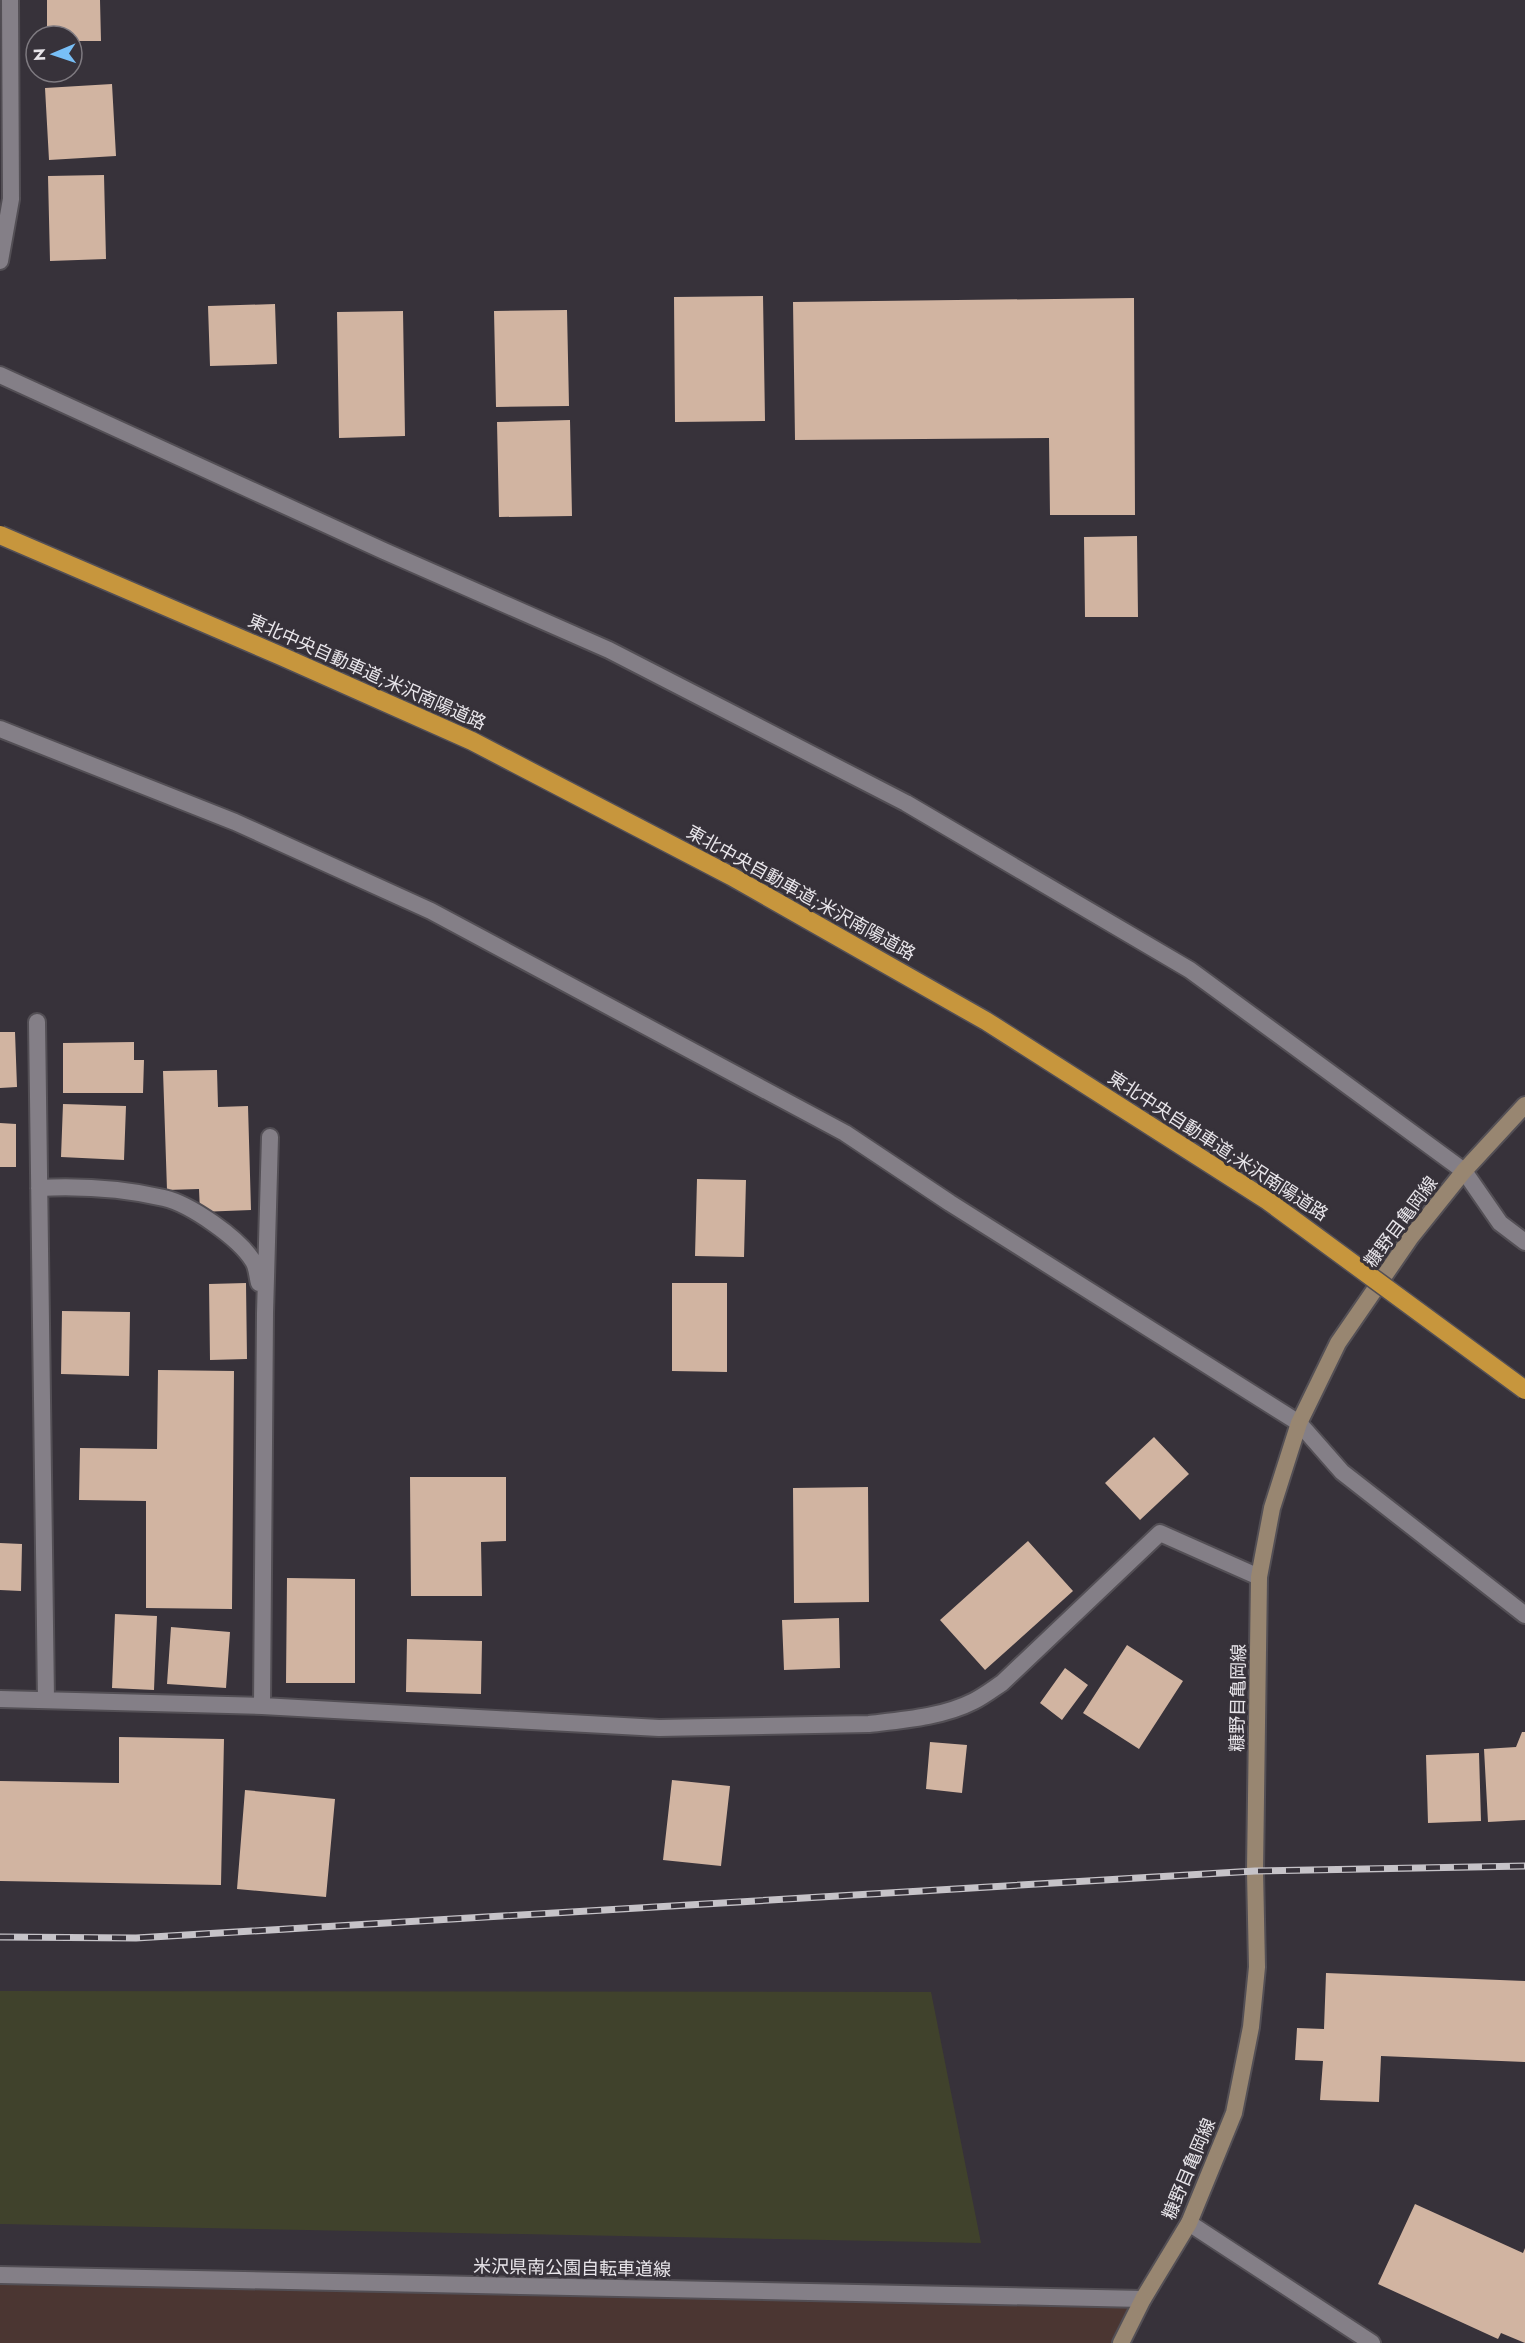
<svg xmlns="http://www.w3.org/2000/svg" width="1525" height="2343" viewBox="0 0 1525 2343" font-family="Jost,'Noto Sans JP',sans-serif">
<rect width="100%" height="100%" fill="#37323a"/>
<path fill="#4b3632" d="M0,2275L1143,2299L1121,2343H0Z"/>
<path fill="#40422c" d="M0,1991L931,1992L981,2243L0,2224Z"/>
<path fill="#d1b4a1" d="M47,0H100L101,41H72V36H47Z
M112,84L116,156L49,160L45,88Z
M104,175L106,259L50,261L48,176Z
M763,296L765,421L675,422L674,297Z
M1134,298L1135,515H1050L1049,438L795,440L793,302Z
M275,304L277,364L210,366L208,306Z
M567,310L569,406L496,407L494,311Z
M403,311L405,436L339,438L337,312Z
M570,420L572,516L499,517L497,422Z
M1137,536L1138,617H1085L1084,537Z
M0,1032H15L17,1087L0,1088Z
M134,1042V1060H144L143,1093H63V1043Z
M217,1070L218,1107L248,1106L251,1210L200,1212L199,1189L167,1190L163,1071Z
M63,1104L126,1106L124,1160L61,1157Z
M0,1123L16,1124V1167H0Z
M697,1179L746,1180L744,1257L695,1256Z
M246,1283L247,1359L210,1360L209,1284Z
M672,1283H727V1372L672,1371Z
M62,1311L130,1312L129,1376L61,1374Z
M158,1370L234,1371L232,1609L146,1608V1501L79,1500L80,1448L157,1449Z
M1154,1437L1189,1474L1140,1520L1105,1483Z
M410,1477H506V1541L481,1542L482,1596H411Z
M868,1487L869,1602L794,1603L793,1488Z
M1028,1541L1073,1591L985,1670L940,1620Z
M0,1543L22,1544L21,1591L0,1590Z
M287,1578L355,1579V1683H286Z
M115,1614L157,1616L154,1690L112,1688Z
M839,1618L840,1668L784,1670L782,1620Z
M171,1627L230,1632L226,1688L167,1684Z
M407,1639L482,1641L481,1694L406,1692Z
M1127,1645L1183,1681L1139,1749L1083,1713Z
M1065,1668L1088,1685L1062,1720L1040,1703Z
M1522,1732H1525V1820L1488,1822L1484,1749L1516,1747Z
M119,1737L224,1739L221,1885L0,1881V1781L119,1783Z
M930,1742L967,1745L962,1793L926,1789Z
M1479,1753L1481,1821L1428,1823L1426,1755Z
M672,1780L730,1786L721,1866L663,1860Z
M245,1790L335,1799L326,1897L237,1889Z
M1326,1973L1525,1981V2062L1381,2056L1379,2102L1320,2100L1323,2061L1295,2060L1297,2028L1324,2029Z
M1415,2204L1523,2253L1525,2248V2343L1501,2333L1498,2339L1378,2284Z"/>
<g fill="none" stroke-linecap="round" stroke-linejoin="round">
<defs>
<path id="service" d="M0,261L11,199L10,0
M0,729L235,822L431,911L845,1133L950,1203L1299,1423L1342,1472L1525,1615
M37,1022L46,1700
M1464,1171L1500,1223L1525,1242
M39,1188C79,1186 125,1189 164,1198C190,1204 239,1238 253,1261C257,1267 257,1276 259,1283
M0,1699L262,1706L659,1728L869,1724C903,1720 943,1717 974,1701C984,1696 993,1689 1002,1683L1160,1533L1259,1577
M262,1706L265,1313L270,1137"/>
<path id="minor" d="M1189,2223L1372,2343"/>
<path id="tertiary" d="M0,375L384,551L609,650L906,803L1190,970L1464,1171
M0,2275L1143,2299"/>
<path id="secondary" d="M1121,2343L1143,2299L1189,2223L1234,2113L1251,2027L1257,1967L1255,1871L1259,1577L1272,1508L1299,1423L1338,1343L1411,1237L1464,1171L1525,1105"/>
</defs>
<use href="#service" stroke="#534f55" stroke-width="20"/>
<use href="#minor" stroke="#534f55" stroke-width="20"/>
<use href="#tertiary" stroke="#534f55" stroke-width="20"/>
<use href="#secondary" stroke="#534f55" stroke-width="20"/>
<use href="#service" stroke="#847f87" stroke-width="16"/>
<use href="#minor" stroke="#847f87" stroke-width="16"/>
<use href="#tertiary" stroke="#847f87" stroke-width="16"/>
<use href="#secondary" stroke="#988671" stroke-width="16"/>
<defs>
<path id="rail" d="M0,1937L136,1938L1255,1871L1525,1866"/>
</defs>
<use href="#rail" stroke="#c6c3c8" stroke-width="7"/>
<use href="#rail" stroke="#37323a" stroke-width="4.5" stroke-dasharray="14" stroke-linecap="butt"/>
<defs>
<path id="motorway-bridge" d="M0,535L281,656L472,741L731,876L986,1021L1268,1201L1525,1390"/>
</defs>
<use href="#motorway-bridge" stroke="#534f55" stroke-width="21" stroke-linecap="butt"/>
<use href="#motorway-bridge" stroke="#c7963d" stroke-width="18"/>
</g>
<g text-anchor="middle" dominant-baseline="central" stroke-width="6" stroke-linejoin="round" paint-order="stroke">
<g font-size="18" fill="#e8e5ea" stroke="#37323a">
<text transform="translate(367 672) rotate(24)">東北中央自動車道;米沢南陽道路</text>
<text transform="translate(801 893) rotate(29)">東北中央自動車道;米沢南陽道路</text>
<text transform="translate(1218 1146) rotate(33)">東北中央自動車道;米沢南陽道路</text>
<text transform="translate(1401 1222) rotate(-53)">糠野目亀岡線</text>
<text transform="translate(1238 1698) rotate(-89)">糠野目亀岡線</text>
<text transform="translate(1189 2169) rotate(-67)">糠野目亀岡線</text>
<text transform="translate(572 2268) rotate(1)">米沢県南公園自転車道線</text>
</g>
</g>
<g transform="translate(54 54) rotate(268)"><circle r="28" fill="#37323a" stroke="#7e7a80" stroke-width="1.5"/>
<path d="M0-4.5L10 22L0 15L-10 22Z" fill="#78bff7"/>
<text y="-9" font-size="16" font-weight="bold" text-anchor="middle" fill="#e8e5ea">N</text>
</g>
</svg>
